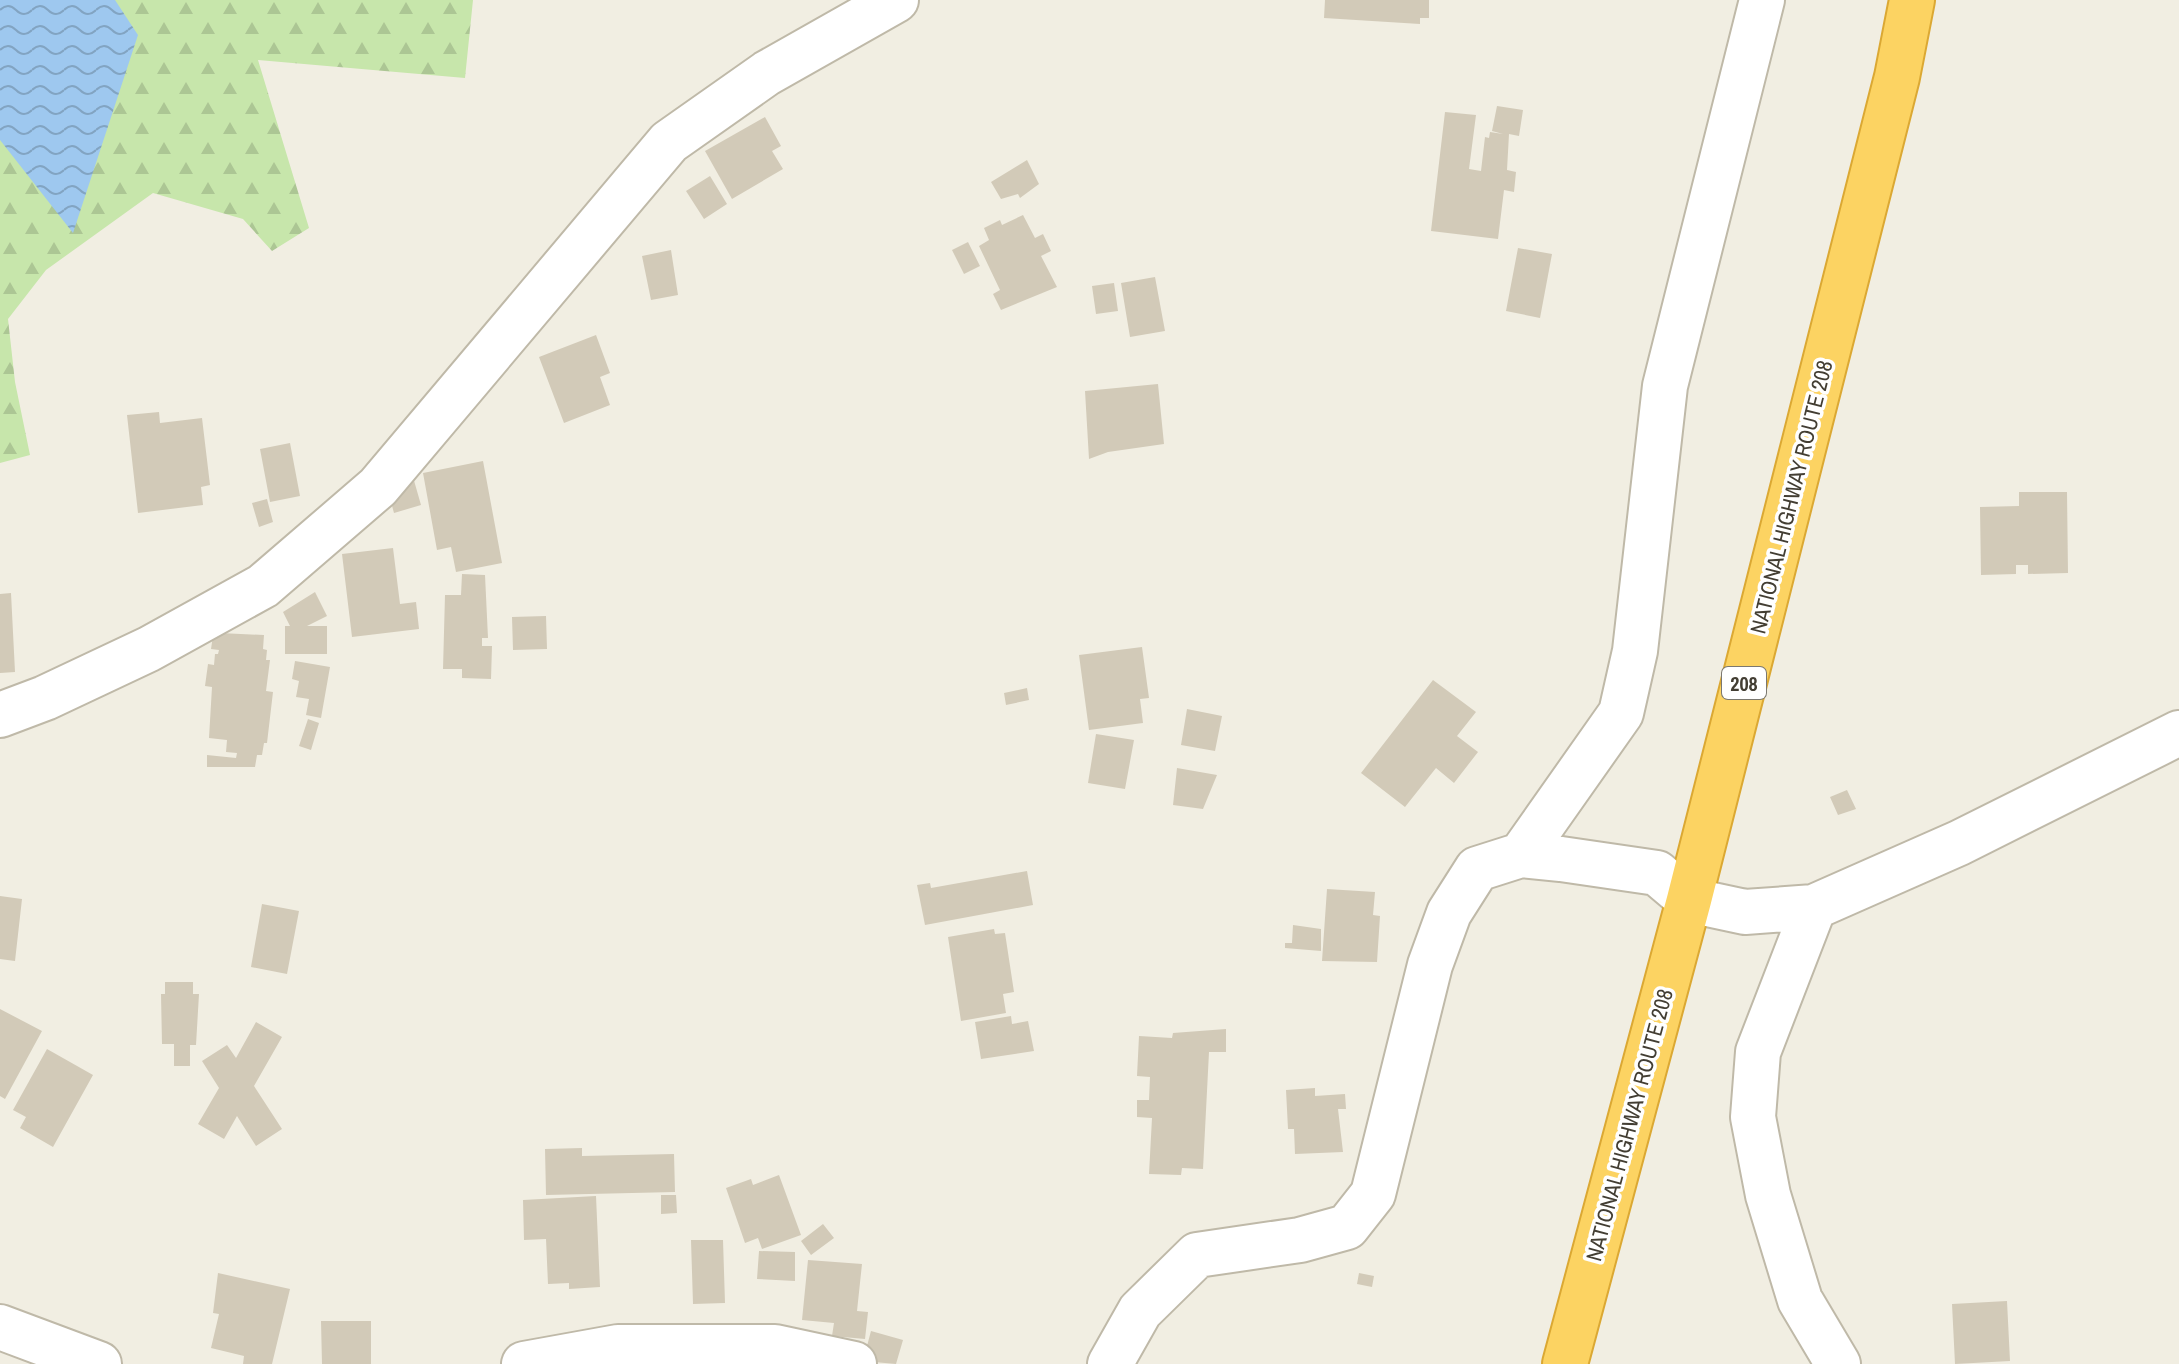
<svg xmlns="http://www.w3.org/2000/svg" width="2179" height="1364" viewBox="0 0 2179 1364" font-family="'Archivo Narrow',sans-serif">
<defs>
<pattern id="forest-firs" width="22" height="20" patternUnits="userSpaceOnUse" patternTransform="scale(2)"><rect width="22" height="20" fill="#c7e6ab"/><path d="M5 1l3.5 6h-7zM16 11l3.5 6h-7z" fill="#acc694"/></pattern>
<pattern id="water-waves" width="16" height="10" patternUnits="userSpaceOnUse" patternTransform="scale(2)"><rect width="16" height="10" fill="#9ec8ef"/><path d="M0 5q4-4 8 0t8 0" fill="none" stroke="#82a4c2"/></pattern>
</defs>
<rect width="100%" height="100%" fill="#f1eee2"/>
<path fill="url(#forest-firs)" d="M0,0H473L465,78L258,60L309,228L272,251L243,219L153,193L46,270L8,319L15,382L30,455L0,463Z"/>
<path fill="url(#water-waves)" d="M0,0H115L138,35L73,233L0,140Z"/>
<path fill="#d2cab8" d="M1325,0H1429V18H1420V24L1324,18Z
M1497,106L1523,110L1519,136L1509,134L1507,170L1516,172L1514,192L1504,190L1498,239L1431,231L1445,112L1476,115L1469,169L1481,171L1485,137L1489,138L1490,132L1503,134L1492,131Z
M765,117L781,146L772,151L783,169L732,199L705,151Z
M1027,160L1039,184L1020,198L1018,194L1001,199L991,182Z
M710,176L727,204L704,219L686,191Z
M1023,215L1035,238L1043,234L1051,251L1041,256L1057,287L1001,310L993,294L1000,290L979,246L989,240L984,228L1000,220L1002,225Z
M968,242L980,266L964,274L952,250Z
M1518,248L1552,254L1540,318L1506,311Z
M671,250L678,295L651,300L642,256Z
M1155,277L1165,331L1130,337L1121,283Z
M1114,283L1118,311L1096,314L1092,286Z
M596,335L610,373L600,377L610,405L564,423L539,357Z
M1158,384L1164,444L1108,452L1089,459L1085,391Z
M159,412L160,423L202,418L210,485L201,487L203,505L138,513L127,415Z
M290,443L300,496L270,502L260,449Z
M483,461L502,563L456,572L451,547L437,550L423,473Z
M413,477L421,505L394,513L386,484Z
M2019,492H2067L2068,573L2028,574V565H2016V574L1981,575L1980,507L2019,506Z
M267,499L273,522L259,527L252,503Z
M393,548L400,604L416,602L419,629L352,637L342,554Z
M462,574L485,575L488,638H482V646H492L491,679L462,678V669H443L445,595H461Z
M315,592L327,616L307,626H327V654H285V626H290L283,612Z
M11,593L15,672L0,673V594Z
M546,616L547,649L513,650L512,617Z
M220,633L264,635L263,649L267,650L266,660H270L266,691L273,692L267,743H264L262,755H257L255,767H207V755L236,758L237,753L226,752L227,740L209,738L212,687L205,686L208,664L214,665L215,654H218L219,650L211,649L213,636L220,637Z
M1142,647L1149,698L1140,699L1143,723L1089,730L1079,655Z
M295,661L330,667L321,718L306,715L309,699L296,697L299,681L292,679Z
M1433,680L1476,712L1457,736L1478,752L1454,783L1436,768L1405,807L1361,773Z
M1027,688L1029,700L1006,705L1004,693Z
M1187,709L1222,716L1215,751L1181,745Z
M308,719L319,723L311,750L299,746Z
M1096,734L1134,740L1125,789L1088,783Z
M1177,768L1217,775L1203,809L1173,805Z
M1847,790L1856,809L1838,815L1830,797Z
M1027,871L1033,905L925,925L917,885L930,883L931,888Z
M1327,889L1375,892L1373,915L1380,916L1377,962L1322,961Z
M0,896L22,899L15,961L0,959Z
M262,904L299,911L287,974L251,967Z
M1293,925L1321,929V951L1285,948V943H1292Z
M994,929L995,934L1005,933L1014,992L1003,994L1006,1013L961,1021L948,937Z
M165,982H193V994H199L196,1045H190V1066H174V1044H162L161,994H165Z
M0,1009L42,1031L5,1099L0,1096Z
M1011,1016L1012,1024L1028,1021L1034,1051L981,1059L975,1022Z
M256,1022L282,1037L254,1086L282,1129L256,1146L237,1116L224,1139L198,1124L219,1088L202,1061L227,1045L236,1058Z
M1226,1029V1052H1209L1203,1169L1182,1168L1181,1175L1149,1174L1152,1118L1137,1117V1100H1149L1150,1077L1137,1076L1139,1036L1172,1038L1173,1033Z
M47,1049L93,1075L53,1147L20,1128L26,1117L13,1110Z
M1315,1088V1096L1345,1094L1346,1109H1338L1343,1152L1295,1154L1294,1129H1288L1286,1090Z
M582,1148V1156L674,1154L675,1192L546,1195L545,1149Z
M779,1175L801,1235L762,1249L758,1238L745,1243L726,1188L751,1179L753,1185Z
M661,1195H676L677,1213L661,1214Z
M596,1196L600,1287L569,1289V1283L548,1284L546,1239L524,1240L523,1200Z
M823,1224L834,1238L811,1255L801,1241Z
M691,1240H723L725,1303L693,1304Z
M759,1251L795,1252V1281L757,1279Z
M808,1260L862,1264L857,1311L868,1312L865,1339L832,1336L834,1323L802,1320Z
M218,1273L290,1289L272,1364H243L244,1356L211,1348L219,1314L213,1313Z
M1359,1273L1374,1276L1372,1287L1357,1284Z
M2007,1301L2010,1361L1955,1364L1952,1304Z
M321,1321H371V1364H322Z
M871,1331L903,1340L896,1364L863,1361Z"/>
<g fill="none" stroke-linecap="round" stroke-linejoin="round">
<defs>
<path id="minor" d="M0,715L45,698L149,649L263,586L378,487L669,142L767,73L896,0
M1521,855L1621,713L1635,651L1665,386L1762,0
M1814,907L1758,1052L1753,1117L1768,1195L1800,1300L1838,1364
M0,1327L99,1364
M524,1364L618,1347H775L854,1364
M1110,1364L1140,1311L1197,1255L1300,1240L1347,1227L1373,1194L1430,965L1449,913L1477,869L1521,855L1561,859L1657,873L1689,900L1745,912L1814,907L1959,843L2179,733"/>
<path id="highway" d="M1565,1364L1689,900L1897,77L1912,0"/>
</defs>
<use href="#minor" stroke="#bfb9a8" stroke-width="48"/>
<use href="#highway" stroke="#dba833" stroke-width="48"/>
<use href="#minor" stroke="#fff" stroke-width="44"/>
<use href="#highway" stroke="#fcd362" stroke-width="44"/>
</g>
<g text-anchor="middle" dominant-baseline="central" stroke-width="7" stroke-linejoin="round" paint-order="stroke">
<rect fill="#fff" stroke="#7b7870" stroke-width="2" x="1722" y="667" width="44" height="32" rx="6"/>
<g font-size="20" font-weight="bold" fill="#433e33">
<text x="1744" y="683">208</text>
</g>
<g font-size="22" fill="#433e33" stroke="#fff">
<text transform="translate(1791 497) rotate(-76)">NATIONAL HIGHWAY ROUTE 208</text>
<text transform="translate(1629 1125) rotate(-75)">NATIONAL HIGHWAY ROUTE 208</text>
</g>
</g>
</svg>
